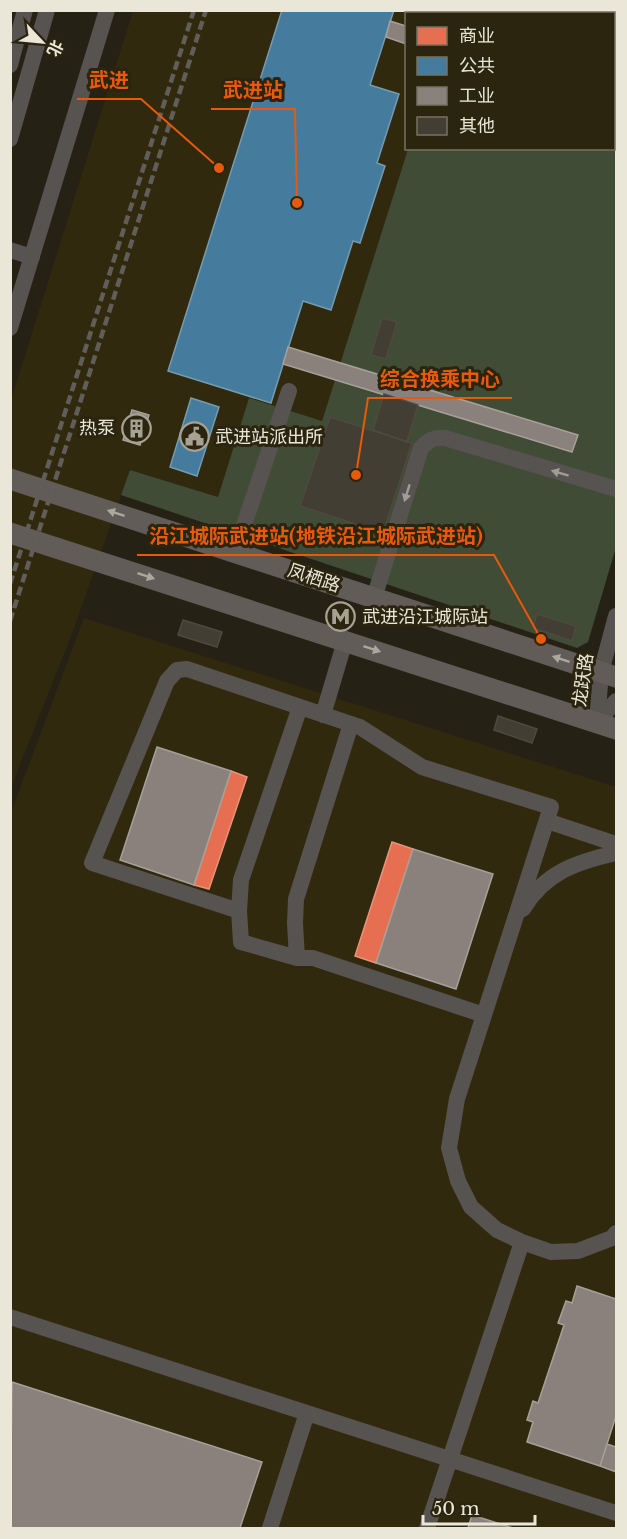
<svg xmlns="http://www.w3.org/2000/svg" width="627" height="1539" viewBox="0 0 627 1539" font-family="'Libre Baskerville','Noto Sans SC',serif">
<rect width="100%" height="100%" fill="#252215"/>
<path fill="#30290d" d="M133,11H451L450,13L406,14L408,149L322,421L249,399L218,497L130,470L73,631L11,787V400Z
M84,618L616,787V1528H11L10,815Z"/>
<path fill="#404c35" d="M451,11H616V547L588,642L577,648L121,495L130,470L218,497L249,398L322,421L408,149L614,148V14L450,13Z"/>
<path fill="#e76f51" stroke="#e8937a" stroke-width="1.5" d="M231,771L247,777L209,889L194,885Z
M392,842L413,849L376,963L355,956Z"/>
<path fill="#457b9d" stroke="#769baf" stroke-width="1.5" d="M282,10H394L370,85L399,94L377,163L385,166L360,243L353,241L331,310L303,301L271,403L168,371Z
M191,398L219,407L197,476L170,467Z"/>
<path fill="#8a817c" stroke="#a7a098" stroke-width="1.5" d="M390,21L406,26V44L386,37Z
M614,89L616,90V108L614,107Z
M288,347L578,435L572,452L283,364Z
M132,410L149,415L140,445L123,440Z
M157,747L231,771L194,885L120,860Z
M413,849L493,874L456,989L376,963Z
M577,1286L616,1299V1416L600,1466L527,1442L533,1422L527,1420L533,1401L538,1403L564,1325L558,1323L566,1301L572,1303Z
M12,1382L262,1462L240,1528H10Z
M607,1444L616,1447V1472L600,1466Z
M472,1515L513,1528H468Z"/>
<path fill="#423e34" stroke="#4e4a40" stroke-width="1.5" d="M612,10H616V70L614,69Z
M382,318L397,322L386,359L371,355Z
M384,394L418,405L407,442L373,430Z
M330,417L412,443L383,533L300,506Z
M537,614L576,626L572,641L533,628Z
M183,620L222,632L217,647L178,635Z
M498,716L537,729L532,743L494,730Z"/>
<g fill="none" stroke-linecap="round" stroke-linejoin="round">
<path stroke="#575351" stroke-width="16" d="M476,10L477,14
M10,65L25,10
M614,77L616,78
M10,139L47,10
M10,250L32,257
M10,328L107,10
M235,552L289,391
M374,598L421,448C429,440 434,437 445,438L616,489
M300,707L241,880L239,911L241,942L297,958L295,923L296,899L351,724
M323,715L345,641
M597,722L601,672L616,616
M597,722L616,701
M547,821L616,844
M523,909C545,872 577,862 616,853
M239,911L92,863L167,681L177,670L187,669L360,727L422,767L551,807L457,1099L449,1148L458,1181L471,1207L497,1230L522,1242L551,1252L578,1251L612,1238L616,1233
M297,958H313L484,1015
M10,1317L616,1513
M270,1528L307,1413
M427,1528L522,1242"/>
<path stroke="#615c57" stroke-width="21" d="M10,479L616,677
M10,533L616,729"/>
<path stroke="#615e59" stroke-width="4.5" stroke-dasharray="9 4.5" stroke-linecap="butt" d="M10,584L194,10
M10,621L206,10"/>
</g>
<defs><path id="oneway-solid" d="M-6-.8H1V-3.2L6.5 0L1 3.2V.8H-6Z" transform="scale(1.5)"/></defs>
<g fill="#a09d95">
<use href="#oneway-solid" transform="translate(560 473) rotate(-163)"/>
<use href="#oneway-solid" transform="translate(407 493) rotate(107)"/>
</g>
<g fill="#aca89e">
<use href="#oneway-solid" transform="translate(116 513) rotate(-162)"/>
<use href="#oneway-solid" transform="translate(146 576) rotate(18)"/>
<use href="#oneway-solid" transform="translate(372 649) rotate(18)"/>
<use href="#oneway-solid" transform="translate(561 659) rotate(-162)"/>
</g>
<defs>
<symbol id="building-ring" viewBox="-11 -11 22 22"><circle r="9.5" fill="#2b250f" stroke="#a5a294" stroke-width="1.5"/><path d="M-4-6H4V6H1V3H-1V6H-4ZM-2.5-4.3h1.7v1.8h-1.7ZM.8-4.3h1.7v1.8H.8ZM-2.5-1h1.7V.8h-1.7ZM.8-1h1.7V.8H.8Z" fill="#a5a294"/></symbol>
<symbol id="civic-ring" viewBox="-11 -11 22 22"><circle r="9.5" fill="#2b250f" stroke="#a5a294" stroke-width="1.5"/><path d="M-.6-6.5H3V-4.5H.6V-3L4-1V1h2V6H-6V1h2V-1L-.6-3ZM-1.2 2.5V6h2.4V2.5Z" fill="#a5a294"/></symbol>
<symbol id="metro-ring" viewBox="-11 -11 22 22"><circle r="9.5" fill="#2b250f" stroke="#a5a294" stroke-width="1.5"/><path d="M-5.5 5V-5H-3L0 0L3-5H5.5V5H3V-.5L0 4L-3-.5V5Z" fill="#a5a294"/></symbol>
</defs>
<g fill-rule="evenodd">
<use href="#building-ring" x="120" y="412" width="33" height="33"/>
<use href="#civic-ring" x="178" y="420" width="33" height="33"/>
<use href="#metro-ring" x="324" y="600" width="33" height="33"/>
</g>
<g text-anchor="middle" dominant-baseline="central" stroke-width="6" stroke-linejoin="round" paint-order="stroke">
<g font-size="18" fill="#eae7d9" stroke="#2b250f" text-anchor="start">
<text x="115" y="428" text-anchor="end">热泵</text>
<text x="215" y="437">武进站派出所</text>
<text x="362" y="617">武进沿江城际站</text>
</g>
<g font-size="18" fill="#eae7d9" stroke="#2b250f">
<text transform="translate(314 578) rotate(18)">凤栖路</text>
<text transform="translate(583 680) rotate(-82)">龙跃路</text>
</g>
</g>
<path fill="none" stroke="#e8590c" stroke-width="2" d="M219 168L141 99H77M297 203L295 109H211M356 475L368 398H512M541 639L494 555H137"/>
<g fill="#e8590c" stroke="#2b250f" stroke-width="2">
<circle cx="219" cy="168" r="6"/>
<circle cx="297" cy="203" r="6"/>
<circle cx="356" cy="475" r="6"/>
<circle cx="541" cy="639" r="6"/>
</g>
<g font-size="20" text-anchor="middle" font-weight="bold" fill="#e8590c" stroke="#2b250f" stroke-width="6" stroke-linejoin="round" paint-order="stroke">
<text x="109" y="87">武进</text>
<text x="253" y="97">武进站</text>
<text x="440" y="386">综合换乘中心</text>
<text x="316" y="543">沿江城际武进站(地铁沿江城际武进站)</text>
</g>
<rect width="627" height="1539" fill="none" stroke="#eae7d9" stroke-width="24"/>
<rect x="405" y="12" width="210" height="138" fill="#2b250f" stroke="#777360" stroke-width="1.5"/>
<rect x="417" y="27" width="30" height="18" fill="#e76f51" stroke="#777360" stroke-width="1.5"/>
<text x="459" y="42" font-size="18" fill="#eae7d9">商业</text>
<rect x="417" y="57" width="30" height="18" fill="#457b9d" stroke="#777360" stroke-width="1.5"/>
<text x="459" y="72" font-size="18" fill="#eae7d9">公共</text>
<rect x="417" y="87" width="30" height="18" fill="#8a817c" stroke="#777360" stroke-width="1.5"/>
<text x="459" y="102" font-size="18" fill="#eae7d9">工业</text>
<rect x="417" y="117" width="30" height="18" fill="#423e34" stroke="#777360" stroke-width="1.5"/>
<text x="459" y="132" font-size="18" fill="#eae7d9">其他</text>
<g transform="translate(42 42) rotate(116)" stroke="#2b250f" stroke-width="4.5" paint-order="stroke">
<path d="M0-4.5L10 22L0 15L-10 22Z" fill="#eae7d9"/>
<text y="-9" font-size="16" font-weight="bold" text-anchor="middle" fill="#eae7d9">北</text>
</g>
<path d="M423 1515v9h112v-9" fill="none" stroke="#eae7d9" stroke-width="3"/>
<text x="432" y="1515" font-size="18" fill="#eae7d9" stroke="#2b250f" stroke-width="4.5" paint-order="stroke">50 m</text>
</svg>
